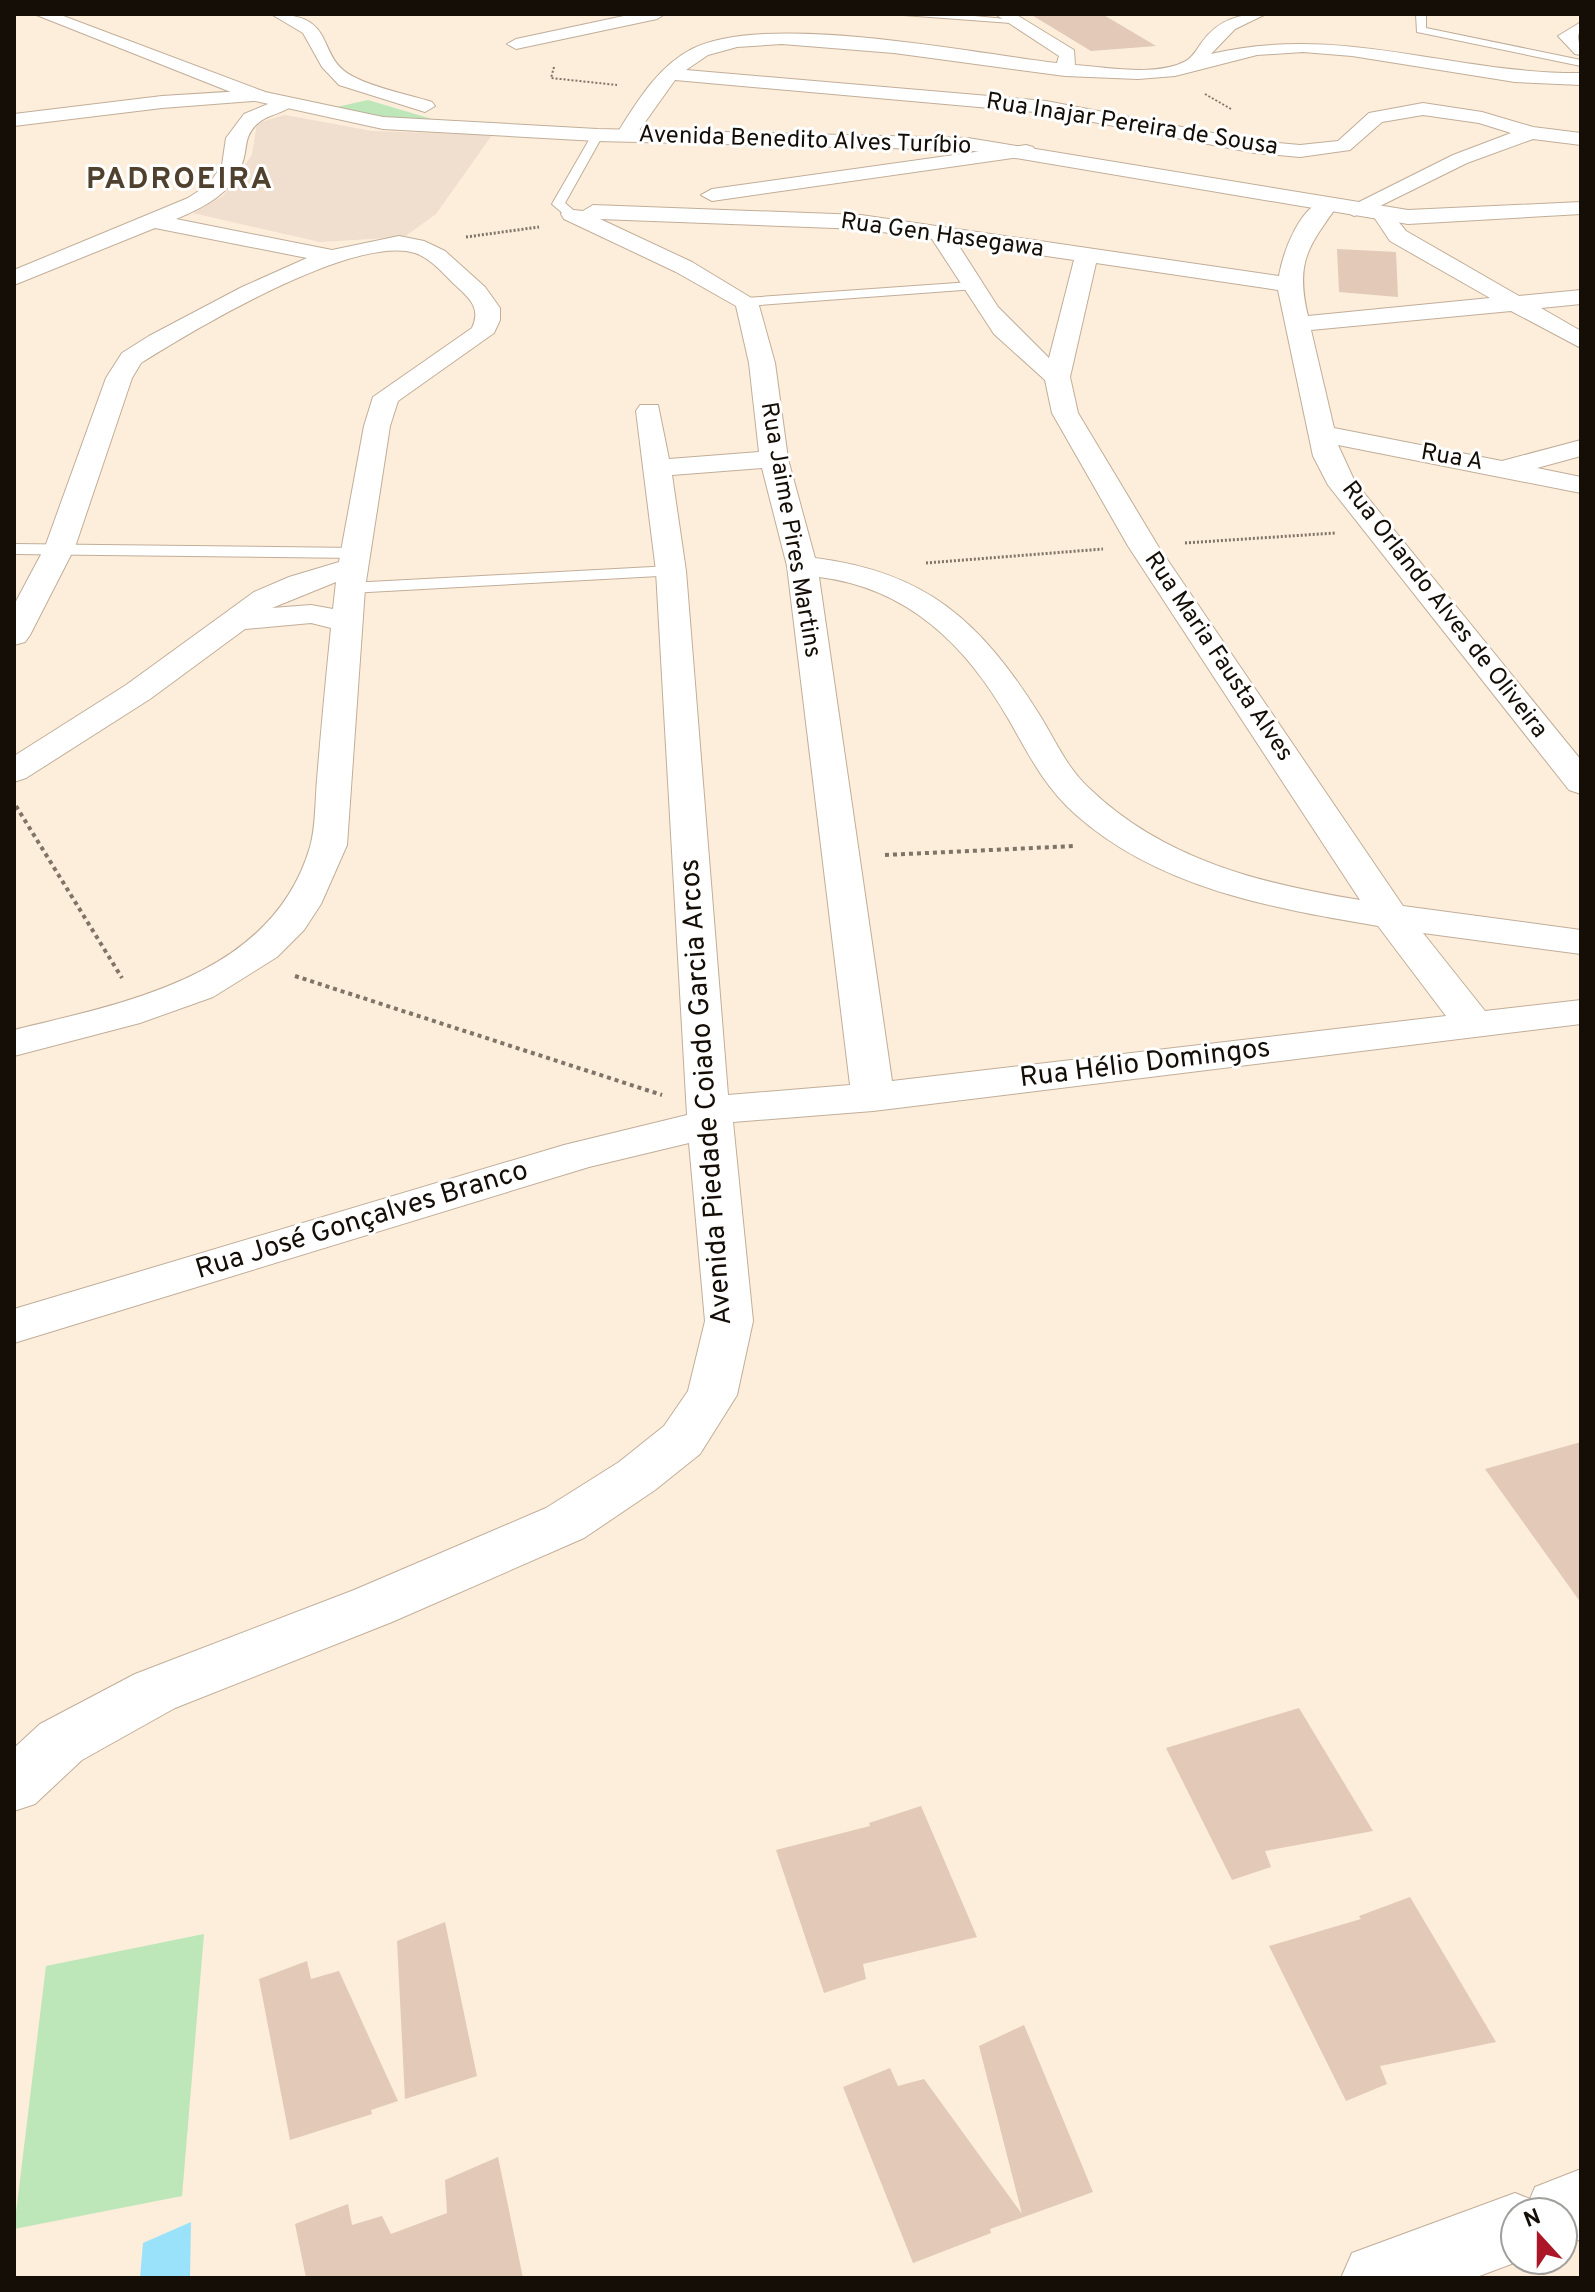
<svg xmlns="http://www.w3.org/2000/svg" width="1595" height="2292" viewBox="0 0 1595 2292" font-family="Overpass,sans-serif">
<rect width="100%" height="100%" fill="#fdeddb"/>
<path fill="#f0dece" d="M285,115L372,131L492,135L436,214L404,237L320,242L193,213L223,196L252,155L257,123Z"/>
<path fill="#bde6b9" d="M368,100L442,122L375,117L332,108Z
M204,1934L182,2196L14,2229L46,1966Z"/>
<path fill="#9ae2fa" d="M191,2222L190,2278H140L143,2243Z"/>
<path fill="#e2c9b8" d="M1030,14H1102L1156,46L1091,51Z
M1337,249L1396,252L1398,297L1339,292Z
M1581,1442V1603L1485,1469Z
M1299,1708L1373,1831L1265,1851L1271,1867L1232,1880L1166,1748Z
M921,1806L977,1937L863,1964L866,1979L824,1993L776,1850L870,1826L869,1823Z
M1410,1897L1496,2042L1380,2066L1387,2084L1346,2101L1269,1946L1361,1919L1359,1916Z
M445,1922L477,2076L405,2099L397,1941Z
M307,1961L311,1979L339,1971L398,2101L371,2110L372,2114L290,2140L259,1979Z
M1024,2025L1093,2192L990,2229L991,2233L913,2263L843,2087L890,2068L898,2086L924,2079L1022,2214L979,2046Z
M498,2157L523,2278H306L295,2224L348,2204L352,2225L382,2216L391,2234L447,2213L445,2180Z"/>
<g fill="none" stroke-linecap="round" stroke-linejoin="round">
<defs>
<path id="lane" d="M890,14H953L1016,20L1011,23Z
M1416,14H1426V28L1581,60V66L1417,32Z
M593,133L603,135L565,203L578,214L567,217L552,204Z
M971,282L976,283V289L746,306L739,302L746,298Z
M14,544L357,548L366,553L357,558L14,554Z
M671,566L680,571L677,575L350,593L341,588L350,583Z"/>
<path id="street" d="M633,14H665L657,19L516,49L507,44L516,39Z
M995,14H1015L1074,50L1075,65C1107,67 1157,77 1186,61C1193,57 1197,49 1202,42C1219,19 1239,14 1266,14L1235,29L1211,54C1342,23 1451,74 1581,73V85L1515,82L1352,56L1303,52L1257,55L1175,76L1138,79L1065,76L894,53L782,44L737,47L708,55L686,70L1046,101L1255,141L1300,145L1338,141L1369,113L1423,103L1482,112L1533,127L1581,133V145L1533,139L1467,163L1378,207L1387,208L1406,231L1519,296L1581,290V304L1541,308L1581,331V348L1511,311L1311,330L1334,428L1502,461L1581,440V456L1537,468L1581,477V493L1338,445L1355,482L1581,760V794L1569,790L1328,485L1313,456L1278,290L1096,263L1070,377L1078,413L1158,546L1403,906L1581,930V954L1423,933L1485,1011L1581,1000V1024L873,1111L733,1122L753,1321L737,1395L700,1454L655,1490L584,1538L392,1622L175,1708L82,1760L35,1804L14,1811V1748L40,1724L135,1674L354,1590L546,1508L619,1462L664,1426L688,1391L705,1321L689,1143L589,1167L14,1343V1309L564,1145L687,1115L656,571L636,411L640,405H658L669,459L759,452L749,363L736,306L676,272L564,219L561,214L564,209L583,211L593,205L861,215L1279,276C1283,252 1300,205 1327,199L1338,205C1308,247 1295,262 1308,316L1490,298L1390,241L1370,211L1354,216L1343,210L1453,155L1511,133L1479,123L1423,115L1382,122L1350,150L1300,157L1255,153L1046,113L675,80L633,139H619L616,135C637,102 657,67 692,49C766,11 971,53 1057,63L1059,56ZM600,219L861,229L932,239L994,334L1045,380L1052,413L1128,546L1360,900C1262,884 1164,860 1090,789C1066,767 1056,741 1039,714C981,622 927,572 815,558L788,459L775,363L758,302L692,262ZM957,243L1074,260L1049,358L998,307ZM762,468L787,566L850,1085L728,1095L686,571L672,475ZM819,577C908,588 966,645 1009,720C1029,755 1044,786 1075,814C1158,888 1271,908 1378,926L1446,1016L892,1081Z
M1581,22L1578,37L1581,55L1575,54L1558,36Z
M258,90L265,92V100L162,108L14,126V114L162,96Z
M285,97L295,103C285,114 267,114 257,124C243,137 248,149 242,164C232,194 202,208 176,219L332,250L399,236L424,241L445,251L485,287L500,308V320L494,333L398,401L390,426L365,588L347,845L321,904L304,930L277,957L213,997L140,1023L14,1056V1030C127,1002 272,976 310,847C316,826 315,801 317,780C321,729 326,678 331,628L311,623L245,629L150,699L26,778L14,782V756L126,685L254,592L289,577L339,562L364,426L373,397L472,328C482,307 468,297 453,283C442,272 430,258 415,253C354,234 195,329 141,363L132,378L75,547L30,635L25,642L14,645V605L45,547L106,378L122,353L149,336L242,287L307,258L155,228L14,285V270L188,198L209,184L222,165L226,138L244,114ZM336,582L333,609L311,605L272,608Z
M1026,145L1033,147L1036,151L1033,155L712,201L701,195L712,189Z"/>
<path id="secondary" d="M34,14H58L265,92L383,117L597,129L968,138L1408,210L1581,202V214L1408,224L968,150L597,141L383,129L251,100Z
M271,14C341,14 313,57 354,77C377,89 407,94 432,102L435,106L425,112L339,85L322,67L303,33Z
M1581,2169V2239L1563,2246V2212H1515V2260H1522L1474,2278H1341L1352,2253L1515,2193L1530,2199L1535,2187Z"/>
</defs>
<use href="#lane" stroke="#c1ae99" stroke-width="2"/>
<use href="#street" stroke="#c1ae99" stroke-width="2"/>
<use href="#secondary" stroke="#c1ae99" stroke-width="2"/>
<path stroke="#7f7468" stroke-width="2" stroke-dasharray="2 2" stroke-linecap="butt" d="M554,67L551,78L617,85
M1205,94L1231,109"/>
<path stroke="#7f7468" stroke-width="3" stroke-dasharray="2 2" stroke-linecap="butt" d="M466,237L539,227
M1185,543L1335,533
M926,563L1103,549"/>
<path stroke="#7f7468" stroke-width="4" stroke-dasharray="4 4" stroke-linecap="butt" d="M16,806L122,978
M885,855L1075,846
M295,976L662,1095"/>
<use href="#lane" fill="#fff" fill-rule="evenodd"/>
<use href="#street" fill="#fff" fill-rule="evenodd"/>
<use href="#secondary" fill="#fff" fill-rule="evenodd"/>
</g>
<g text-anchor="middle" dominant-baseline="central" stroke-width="6" stroke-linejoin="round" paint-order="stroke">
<g font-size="24" fill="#140e07" stroke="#fff">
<text transform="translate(1132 125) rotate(9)">Rua Inajar Pereira de Sousa</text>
<text transform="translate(805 141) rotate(2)">Avenida Benedito Alves Turíbio</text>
<text transform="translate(942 236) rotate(8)">Rua Gen Hasegawa</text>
<text transform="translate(1452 458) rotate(10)">Rua A</text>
<text transform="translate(790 530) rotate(80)">Rua Jaime Pires Martins</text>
<text transform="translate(1444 610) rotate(52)">Rua Orlando Alves de Oliveira</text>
<text transform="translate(1218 657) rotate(56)">Rua Maria Fausta Alves</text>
</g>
<g font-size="28" fill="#140e07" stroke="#fff">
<text transform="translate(1145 1064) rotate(-7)">Rua Hélio Domingos</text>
<text transform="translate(707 1092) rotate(-94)">Avenida Piedade Coiado Garcia Arcos</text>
<text transform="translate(362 1221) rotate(-17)">Rua José Gonçalves Branco</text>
</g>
<g font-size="30" font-weight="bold" letter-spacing="2" fill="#50402e" stroke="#fff">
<text x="180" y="180">PADROEIRA</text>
</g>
</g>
<rect width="1595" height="2292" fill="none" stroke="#140e07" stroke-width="32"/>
<g transform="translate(1539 2236) rotate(339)"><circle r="38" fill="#ffffff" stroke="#a19f9c" stroke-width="2"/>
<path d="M0-6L14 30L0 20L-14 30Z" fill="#ab1628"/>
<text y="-12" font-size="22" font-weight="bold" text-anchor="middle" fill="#140e07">N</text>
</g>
</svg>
